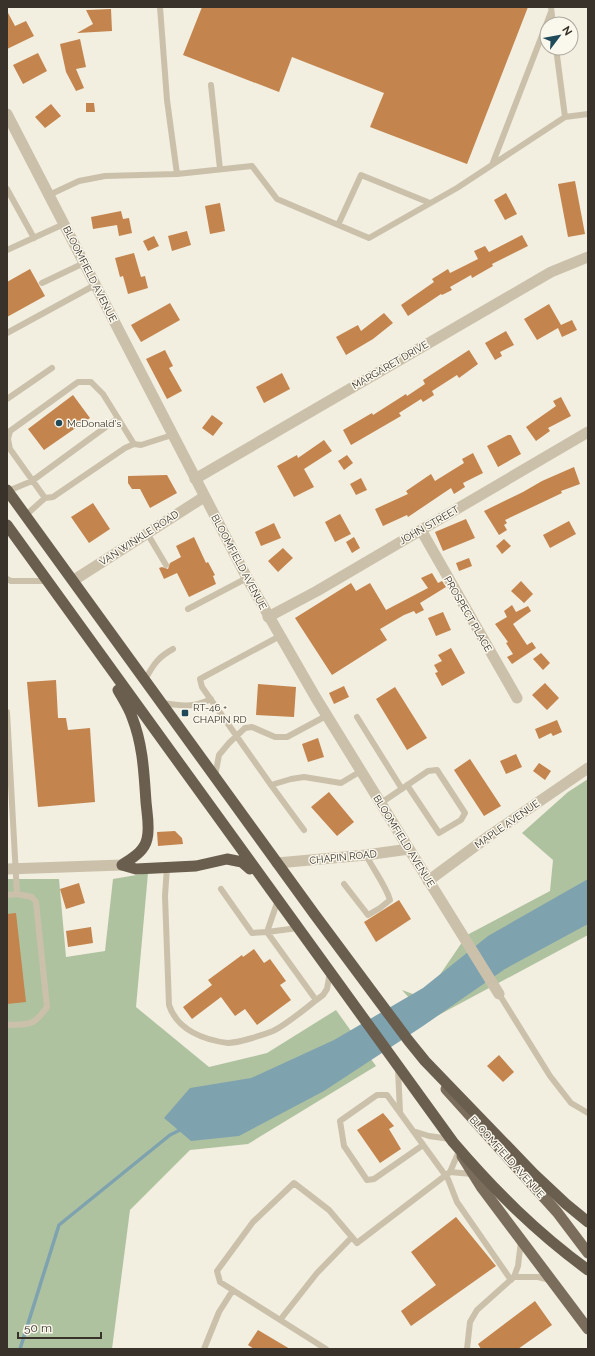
<svg xmlns="http://www.w3.org/2000/svg" width="595" height="1356" viewBox="0 0 595 1356" font-family="Raleway,sans-serif">
<rect width="100%" height="100%" fill="#f2eee0"/>
<path fill="#afc2a0" d="M588,779V935L435,1017L430,1021L402,990L424,998L467,935L550,891L553,860L522,833L568,792Z
M148,873L136,1007L209,1067L267,1053L336,1010L376,1066L248,1144L190,1150L130,1210L112,1349H7V879H59L66,957L105,951L113,879Z"/>
<path fill="#7fa2af" d="M588,879V924L505,969L423,1026L324,1091L239,1136L191,1141L164,1118L190,1088L251,1078L334,1040L423,988L488,936Z"/>
<g fill="none" stroke-linecap="round" stroke-linejoin="round">
<path stroke="#7fa2af" stroke-width="3.5" d="M20,1349L59,1225L170,1135L182,1129"/>
</g>
<path fill="#c3844d" d="M202,7H528L467,164L370,127L384,93L292,57L279,92L183,55Z
M111,9L112,31L77,33L93,24L86,10Z
M7,11L15,26L26,21L34,36L7,49Z
M80,39L86,67L76,69L84,88L76,91L66,72L60,44Z
M38,53L47,71L23,84L13,65Z
M86,103H94L95,112H86Z
M51,104L61,116L45,128L35,117Z
M575,181L585,234L568,237L558,184Z
M506,193L517,214L505,220L494,200Z
M220,203L225,231L210,234L205,206Z
M121,211L123,219L129,218L132,233L119,236L117,225L93,229L91,217Z
M187,231L191,245L172,251L168,236Z
M522,235L528,246L492,264L493,266L472,278L471,275L450,287L452,290L442,295L441,294L408,316L401,305L434,282L432,279L448,269L450,273L478,259L474,251L485,246L489,252Z
M154,236L159,246L148,251L143,241Z
M134,253L141,277L145,276L148,288L128,294L123,276L120,277L115,258Z
M30,269L45,296L7,317V282Z
M170,303L180,320L141,342L131,325Z
M549,304L561,325L572,320L577,330L562,337L558,328L537,340L524,319Z
M384,313L393,323L373,339L346,355L336,337L358,325L361,331Z
M506,331L514,345L500,352L502,356L495,360L485,343Z
M165,350L173,366L169,368L182,391L167,399L146,359Z
M469,350L478,364L459,378L457,375L432,391L434,395L423,402L421,399L399,413L401,416L351,445L343,430L372,413L373,415L406,394L407,396L425,384L423,380Z
M282,373L290,389L264,403L256,387Z
M73,395L90,418L44,450L28,429Z
M561,397L571,416L548,428L550,431L536,441L526,427L556,406L553,401Z
M212,415L223,423L213,436L202,428Z
M508,435H511L521,454L498,467L487,446Z
M324,440L332,451L304,469L314,487L294,497L277,466L297,455L298,458Z
M473,453L483,473L463,483L465,487L454,494L451,488L408,517L407,515L383,526L375,509L408,494L406,491L431,474L435,481L464,463L462,459Z
M347,455L353,463L344,470L338,461Z
M574,467L580,484L561,491L562,493L505,520L507,523L504,525L507,530L499,535L484,511L523,492L542,481Z
M167,475L177,493L150,508L140,489H132L128,483V476Z
M361,478L367,490L356,495L350,484Z
M93,503L110,529L89,543L71,517Z
M340,514L351,534L335,542L325,522Z
M466,519L475,538L443,551L435,532Z
M569,521L576,534L550,548L543,535Z
M274,523L281,538L261,546L255,532Z
M194,537L206,563L208,562L215,575L213,576L216,584L189,597L177,573L164,579L159,568L162,567L168,569L170,563L181,557L176,546Z
M354,537L360,548L352,553L346,542Z
M504,539L511,546L502,554L496,546Z
M283,548L293,558L278,572L268,561Z
M469,558L472,566L459,571L456,563Z
M432,573L438,583L442,581L446,587L420,603L424,610L416,614L414,611L404,615L380,629L387,640L332,675L295,618L351,583L356,591L370,583L386,610L428,588L421,578Z
M521,581L533,594L524,603L511,591Z
M512,605L516,612L528,606L531,611L513,624L527,645L532,642L536,648L512,664L507,657L513,654L506,643L508,642L495,624L507,617L504,611Z
M443,612L451,630L436,636L428,618Z
M451,648L465,673L442,686L435,673L438,672L434,665L442,661L438,655Z
M541,653L550,663L543,670L533,659Z
M56,680L58,718H66L68,730L90,728L95,802L38,807L27,682Z
M545,683L559,698L547,710L532,695Z
M258,684L296,687L294,717L256,715Z
M344,686L349,697L334,704L329,693Z
M395,687L427,738L407,750L376,699Z
M557,720L562,732L553,736L551,733L539,739L535,729Z
M318,738L324,757L308,762L302,744Z
M516,754L522,767L506,774L500,761Z
M470,759L501,806L484,816L454,770Z
M539,763L551,771L545,780L533,771Z
M329,792L354,822L337,836L311,807Z
M175,831L182,838L183,844L158,846L157,832Z
M79,883L85,903L66,909L60,889Z
M399,900L411,919L376,942L364,922Z
M16,913L26,1002L7,1004V914Z
M91,927L93,943L68,947L66,931Z
M254,949L264,963L270,959L286,981L280,985L291,1000L257,1025L245,1009L235,1016L221,997L192,1019L183,1007L212,985L208,980L242,955L243,957Z
M499,1055L514,1072L503,1082L487,1066Z
M383,1113L394,1126L389,1129L401,1149L380,1163L357,1130Z
M456,1217L496,1266L411,1326L401,1311L436,1285L411,1252Z
M535,1301L552,1325L518,1349H481L478,1344Z
M258,1330L290,1349H254L248,1345Z"/>
<g fill="none" stroke-linecap="round" stroke-linejoin="round">
<path stroke="#cbc1ab" stroke-width="6" d="M551,7L553,24
M556,48L565,117L588,114
M211,85L220,169
M492,165L551,12
M177,174L252,166L277,199L369,238L457,188L565,117
M7,189L34,238
M49,195L79,181L105,176L177,174L167,100L160,7
M338,225L361,175L430,203
M7,250L64,224
M42,283L84,263
M7,333L95,285
M7,399L52,368
M8,491L32,481L118,418
M45,498L10,449L8,439L10,431L78,382H91L103,394L134,444
M26,515L45,498L53,497L125,448L134,444L141,445L172,435
M147,533L166,565
M7,579L11,581H47
M188,609L247,578
M280,636L200,679L202,687L271,785L291,779L304,777L341,783L361,771
M145,680C153,665 158,657 173,649
M162,703C181,706 193,708 211,699
M7,712L17,894L32,897L36,902L47,1007C33,1027 29,1024 7,1025
M357,717L402,789
M215,776L219,755L229,743L245,728L252,727L275,737H287L326,716
M271,785L304,830
M381,803L428,771L437,770L465,813L461,820L439,833L407,785
M167,867L165,896L169,1005C177,1030 204,1040 228,1043C238,1043 263,1035 273,1031C288,1024 309,1005 323,995L327,989L330,972
M344,884L368,915L380,908L390,900C386,886 373,869 366,855
M221,889L252,933L267,932L316,1000
M7,895L17,894
M278,900L267,932L298,928
M499,994L550,1076L571,1103L588,1113
M398,1069L400,1112
M413,1131L429,1136L450,1139
M423,1145L374,1179L367,1180L344,1146L340,1121L377,1095H387L448,1179L457,1202L511,1280
M450,1172L472,1174
M514,1277H538L550,1280
M280,1320L317,1273L352,1237
M204,1349L219,1312L233,1290
M326,1349L220,1282L217,1271L253,1222L294,1183L329,1210L357,1243L450,1172L459,1151
M467,1349L470,1322L477,1310L514,1277L518,1266L521,1241"/>
<path stroke="#cbc1ab" stroke-width="11" d="M195,479L551,272L588,257
M421,530L517,698
M74,580L204,497
M268,617L317,591L588,432
M409,849L499,994
M7,869L122,865
M428,881L489,836L588,768"/>
<path stroke="#cbc1ab" stroke-width="11" d="M7,114L247,578L316,698L409,849L366,855L277,863"/>
<path stroke="#7a6d5c" stroke-width="11" d="M446,1089L557,1212L588,1253
M462,1156L482,1188L588,1329"/>
<path stroke="#6a5e4f" stroke-width="11" d="M7,490L315,915L408,1040L425,1061L534,1174L566,1204L588,1222
M7,525L453,1142C495,1191 536,1232 588,1270
M118,690C123,699 129,708 132,717C143,745 144,773 146,802C147,814 150,828 147,839C144,852 132,858 122,865
M122,865L136,869L196,866L227,859L242,862L250,869"/>
</g>
<g fill="#20495a" stroke="#faf7ec" stroke-width="1.5">
<circle cx="59" cy="423" r="4"/>
<rect x="181" y="709" width="8" height="8" rx="2"/>
</g>
<g text-anchor="middle" dominant-baseline="central" stroke-width="3" stroke-linejoin="round" paint-order="stroke">
<g font-size="10" fill="#39322a" stroke="#faf7ec">
<text transform="translate(90 274) rotate(63)">BLOOMFIELD AVENUE</text>
<text transform="translate(390 365) rotate(-30)">MARGARET DRIVE</text>
<text transform="translate(429 525) rotate(-30)">JOHN STREET</text>
<text transform="translate(139 538) rotate(-33)">VAN WINKLE ROAD</text>
<text transform="translate(239 562) rotate(62)">BLOOMFIELD AVENUE</text>
<text transform="translate(468 614) rotate(60)">PROSPECT PLACE</text>
<text transform="translate(507 824) rotate(-35)">MAPLE AVENUE</text>
<text transform="translate(404 841) rotate(58)">BLOOMFIELD AVENUE</text>
<text transform="translate(343 857) rotate(-6)">CHAPIN ROAD</text>
<text transform="translate(507 1157) rotate(48)">BLOOMFIELD AVENUE</text>
</g>
<g font-size="10" fill="#39322a" stroke="#faf7ec" text-anchor="start">
<text x="67" y="423">McDonald's</text>
<text x="193" y="707">RT-46 +<tspan x="193" dy="12">CHAPIN RD</tspan></text>
</g>
</g>
<rect width="595" height="1356" fill="none" stroke="#39322a" stroke-width="16"/>
<g transform="translate(559 36) rotate(58)"><circle r="19" fill="#faf7ec" stroke="#ada89e"/>
<path d="M0-3L7 15L0 10L-7 15Z" fill="#20495a"/>
<text y="-6" font-size="11" font-weight="bold" text-anchor="middle" fill="#39322a">N</text>
</g>
<path d="M18 1332v6h83v-6" fill="none" stroke="#39322a" stroke-width="2"/>
<text x="24" y="1332" font-size="12" fill="#39322a" stroke="#faf7ec" stroke-width="3" paint-order="stroke">50 m</text>
</svg>
